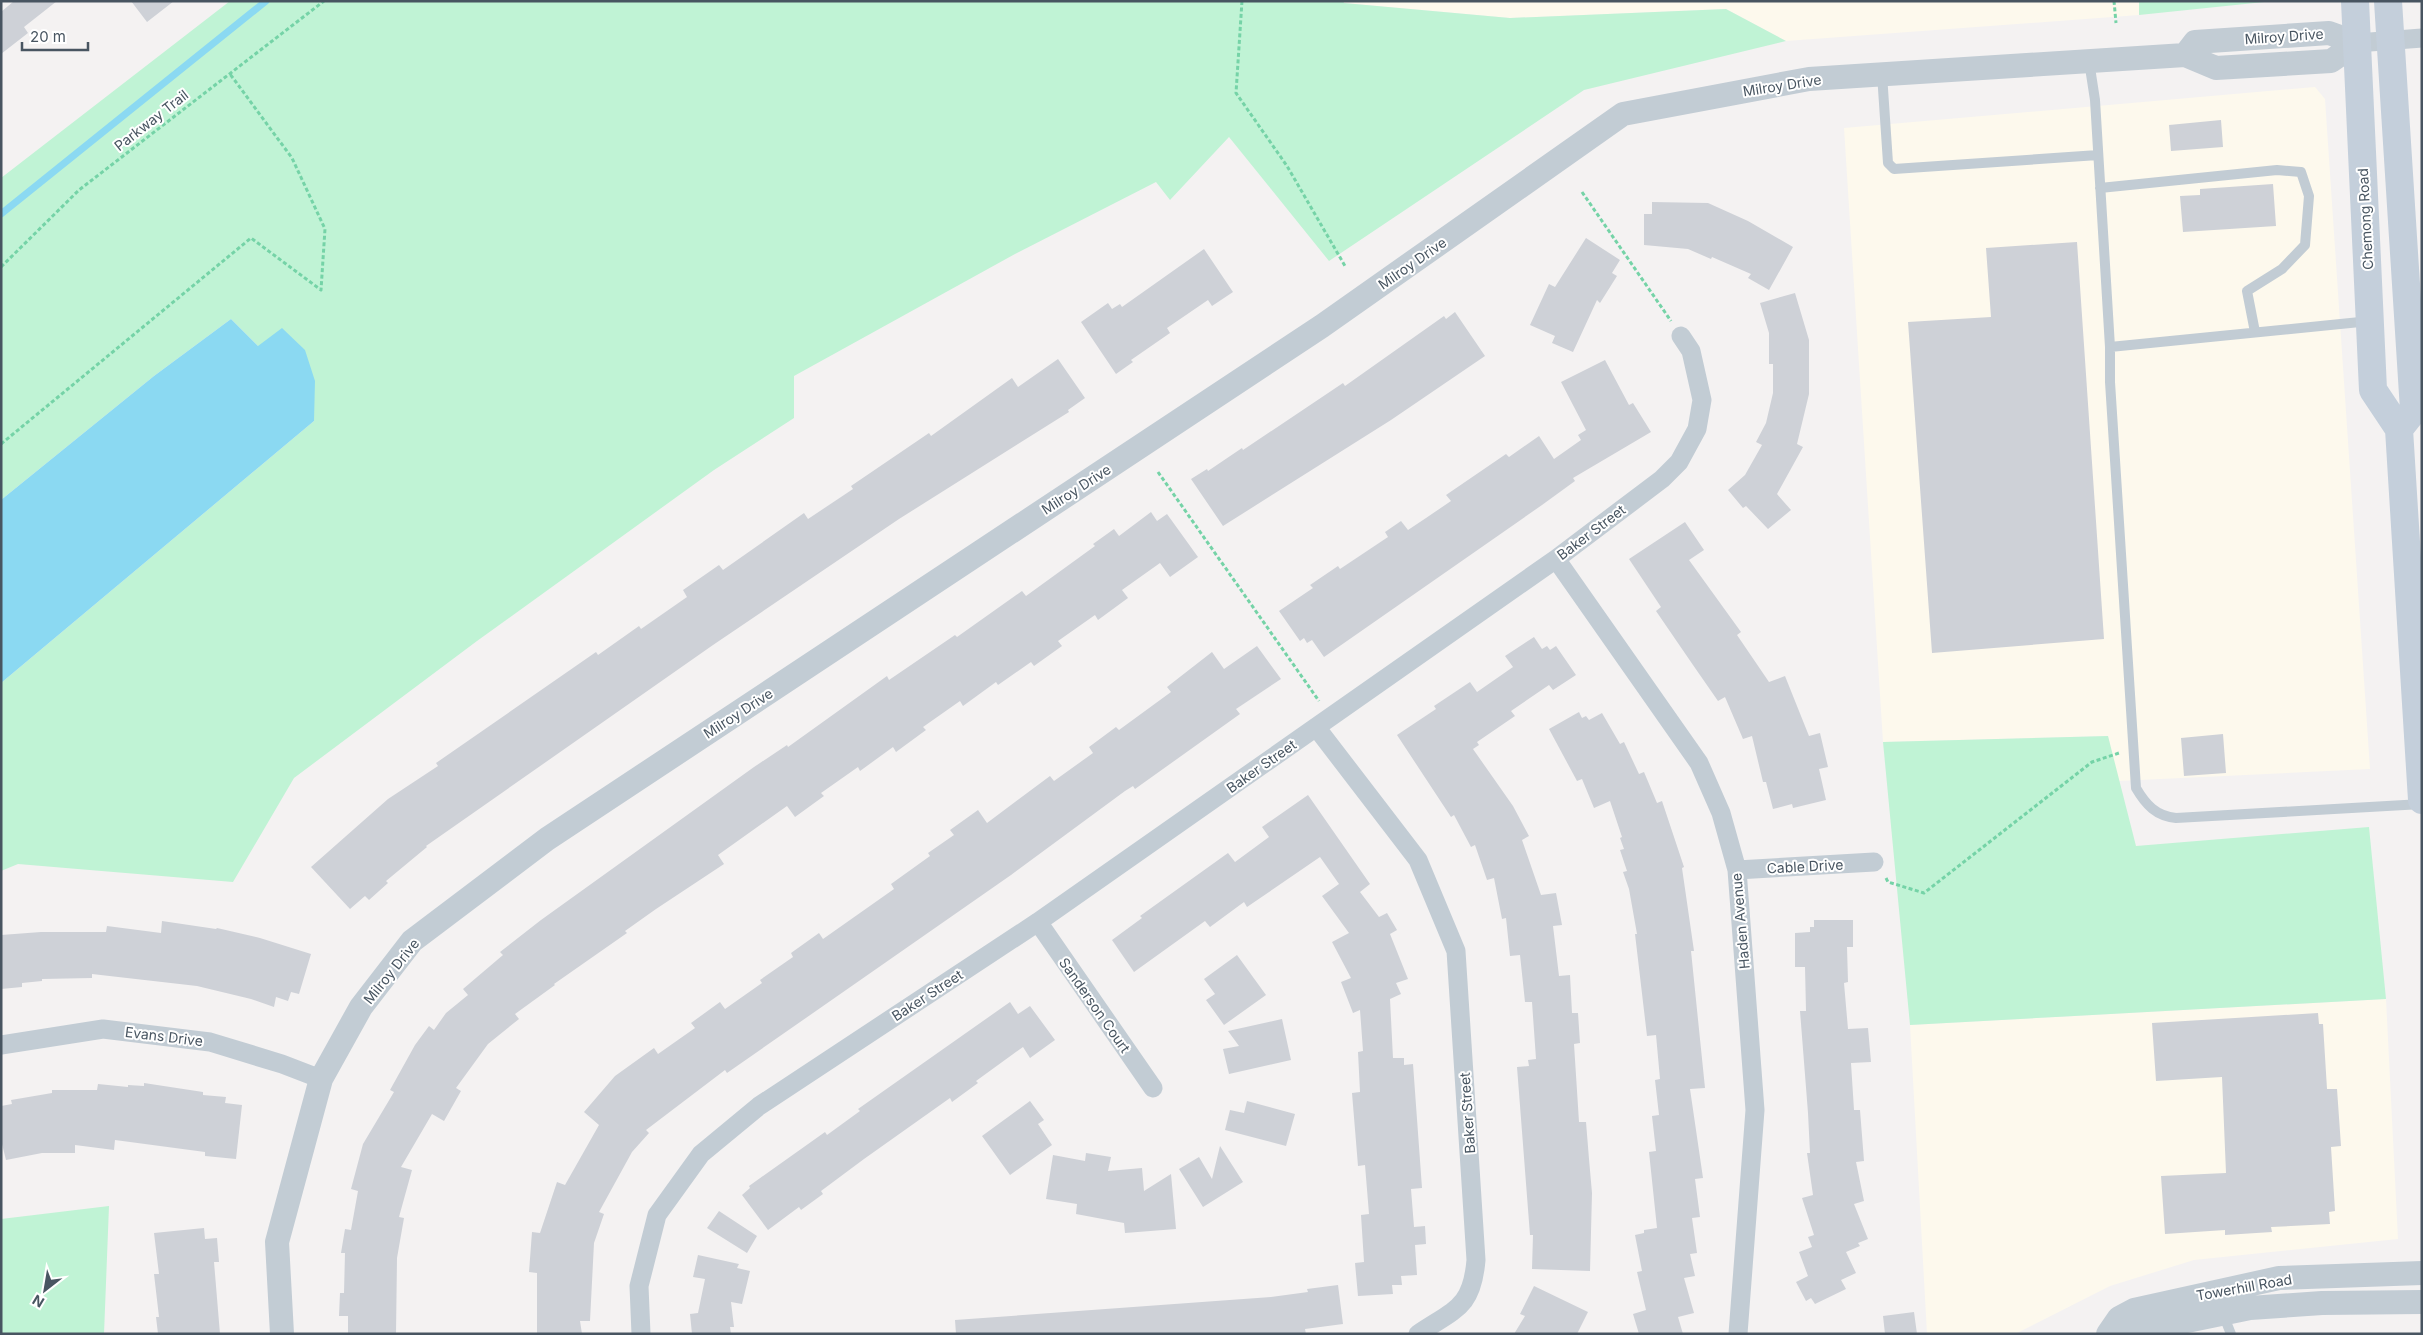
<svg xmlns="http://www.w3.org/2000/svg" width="2423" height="1335" viewBox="0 0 2423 1335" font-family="Inter,sans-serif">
<rect width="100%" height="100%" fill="#f4f2f2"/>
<path fill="#fdf9ed" d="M1343,1H2139V15L1786,41L1726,9L1510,18L1344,3Z
M2315,87L2325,99L2370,769L2118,781L2108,736L1883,742L1844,128Z
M2386,999L2398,1239L2194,1260L2110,1286L2015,1334H1927L1910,1025Z"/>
<path fill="#c0f3d5" d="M230,1H1343L1344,3L1510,18L1726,9L1786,41L1584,90L1329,261L1229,137L1170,200L1156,182L1015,254L794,376V418L714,470L477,641L294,778L233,882L18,864L1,871V683L314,421L258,346L231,319L154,376L1,500V178Z
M2139,1H2274L2139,15Z
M2108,736L2136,846L2369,827L2386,999L1910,1025L1883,742Z
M109,1206L104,1334H1V1219Z"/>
<path fill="#8bd9f2" d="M231,319L258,346L282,328L305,350L315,381L314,421L1,683V500L154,376Z"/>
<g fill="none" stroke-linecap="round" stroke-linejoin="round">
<path stroke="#8bd9f2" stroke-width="7" d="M1,214L266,1"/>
</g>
<path fill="#ced1d7" d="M14,1H57L24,27L28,33L1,54V12Z
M131,1H174L147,22Z
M2221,120L2223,147L2171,151L2169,125Z
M2273,184L2276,226L2183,232L2180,196L2200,195V189Z
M1652,202L1708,203L1748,221L1793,247L1769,290L1748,278L1751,274L1712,257L1711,259L1688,249L1644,245V214H1652Z
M1586,238L1620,260L1612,273L1617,276L1600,303L1597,300L1573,352L1552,343L1555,336L1530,325L1549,284L1555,287Z
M2077,242L2104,639L1932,653L1908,322L1991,317L1986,248Z
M1204,249L1233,292L1212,306L1208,300L1167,328L1170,333L1131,360L1133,362L1116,374L1081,322L1108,303L1112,309L1120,304L1122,307Z
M1795,293L1809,340V394L1797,444L1803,447L1777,494L1791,510L1768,529L1746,506L1743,508L1728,490L1745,475L1762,445L1756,442L1766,423L1773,393V364H1769V333L1760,303Z
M1455,312L1485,356L1391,420L1223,526L1191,479L1207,469L1208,471L1242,448L1243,450L1343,383L1345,386L1444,316L1446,319Z
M1058,359L1085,398L1068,410L1069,412L899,519L713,645L426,846L427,847L386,881L388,883L369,900L365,896L350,909L311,867L388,799L438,766L436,763L596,652L598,655L639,626L641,629L687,597L683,590L719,565L723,570L804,513L808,519L853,489L851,486L929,433L931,436L1012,378L1018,387Z
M1605,360L1629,405L1633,403L1651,432L1573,478L1575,481L1542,505L1324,657L1312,640L1307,643L1304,638L1300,641L1279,611L1313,588L1310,585L1338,566L1340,569L1388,537L1385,532L1401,521L1408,530L1426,518L1451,501L1446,495L1506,454L1509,457L1539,436L1554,459L1581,440L1578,435L1586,430L1561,382Z
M1151,512L1157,521L1167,514L1198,557L1170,577L1160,563L1122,590L1128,598L1098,620L1095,615L1058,641L1062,646L1034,666L1031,662L998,685L996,682L963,706L960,701L923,727L926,730L896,752L893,747L860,771L858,767L821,793L824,796L795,817L787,806L718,855L724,864L656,909L625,931L627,933L554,984L555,985L515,1014L519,1019L488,1044L456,1088L461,1091L444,1121L432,1114L401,1167L412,1170L399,1217L404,1218L397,1258L396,1334H348V1316H339L340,1293H344L345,1253H341L345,1229L351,1230L358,1191L351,1189L363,1144L394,1092L390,1090L415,1045L429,1026L434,1030L446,1013L468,995L463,989L503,955L500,952L541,920L754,767L787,745L788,747L887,676L889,680L955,635L957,637L1022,591L1026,596L1095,546L1093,544L1114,529L1119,536Z
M1685,522L1704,550L1689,560L1741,632L1737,635L1769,682L1785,676L1809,736L1820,733L1828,767L1819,769L1826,800L1793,808L1792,804L1773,809L1766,782H1763L1752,736L1743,739L1725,697L1718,701L1693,665L1656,611L1661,607L1629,559Z
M1534,637L1542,649L1547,646L1550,650L1556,646L1576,675L1553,690L1549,685L1511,711L1515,716L1477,742L1479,745L1473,749L1513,806L1529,836L1522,840L1541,895L1556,893L1562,925L1553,926L1559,976L1570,975L1572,1013H1578L1580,1043L1574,1044L1579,1122H1586L1589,1159L1592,1193L1590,1271L1532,1269L1533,1235H1530L1517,1067L1529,1066L1528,1060L1536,1059L1532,1002H1525L1520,955L1510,956L1506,918L1502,919L1494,878L1487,880L1475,845L1471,847L1454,815L1451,817L1397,735L1436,709L1434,706L1470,682L1477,692L1513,667L1505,656Z
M1257,646L1281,679L1236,709L1240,714L1135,789L1133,786L1125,791L1011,875L727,1073L725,1070L646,1130L649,1133L632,1152L599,1212L604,1214L594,1243L590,1321H580L582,1334H537V1273L529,1272L532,1232L540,1233L557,1182L565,1185L599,1125L584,1112L615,1076L654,1048L658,1054L695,1028L691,1023L720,1002L725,1009L762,983L760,980L793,957L791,953L819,933L823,939L894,889L891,884L930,856L928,853L954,835L950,830L978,810L987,823L1050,776L1054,781L1093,753L1089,747L1116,727L1119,730L1171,692L1167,687L1212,652L1224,669Z
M1579,712L1582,718L1586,716L1589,720L1602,713L1620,744L1624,742L1639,774L1644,772L1657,803L1662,801L1684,867L1682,868L1694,951H1691L1705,1088L1690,1089L1703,1178L1695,1179L1700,1217L1692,1218L1697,1253L1690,1254L1695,1276L1684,1278L1694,1313L1678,1317L1683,1334H1639L1633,1314L1646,1310L1637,1272L1642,1271L1635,1235L1644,1233V1230L1657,1228L1649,1152L1656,1151L1652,1116L1659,1115L1655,1080L1660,1079L1656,1035L1647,1036L1635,934H1637L1629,889L1623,872L1627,871L1620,850L1624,849L1620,838L1622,837L1610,801L1594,808L1582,779L1577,781L1549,729Z
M2223,734L2226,773L2184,776L2181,738Z
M1308,795L1370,884L1360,892L1379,917L1387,913L1397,930L1390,934L1408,979L1396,983L1401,994L1390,999L1393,1058H1404V1065L1413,1064L1422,1188L1411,1189L1414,1227L1425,1226L1426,1244L1415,1245L1417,1275L1401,1276L1402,1285H1392L1393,1294L1358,1296L1355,1263L1364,1262L1361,1215L1369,1214L1365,1165L1358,1166L1352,1093L1360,1092L1358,1052L1363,1051L1360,1010L1353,1013L1341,982L1351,978L1332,942L1349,933L1322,896L1339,884L1320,857L1247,907L1244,902L1210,927L1205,921L1134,972L1112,940L1142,918L1140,916L1228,853L1235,862L1269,837L1262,827Z
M1814,920H1853V947H1847L1848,982L1844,983L1848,1029L1868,1028L1871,1062L1851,1063L1854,1110H1860L1864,1161L1856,1162L1864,1201L1854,1204L1868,1239L1858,1243L1860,1246L1846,1252L1856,1273L1841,1280L1846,1289L1815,1304L1811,1298L1806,1301L1796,1282L1808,1276L1799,1252L1812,1247L1808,1237L1814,1235L1802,1198L1813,1195L1807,1153H1810L1808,1113L1800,1011H1806L1805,967H1795V933L1810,932V927H1814Z
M162,921L216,929L217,928L260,938L311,954L299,994L291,992L288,1001L276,997L274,1007L251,999L197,986L92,974V978L42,979V981L22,983V987L1,989V935L41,932H106L107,926L161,933Z
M1237,955L1266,995L1224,1025L1206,1000L1215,994L1204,979Z
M1010,1002L1018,1014L1030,1006L1055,1040L1030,1058L1023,1047L976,1081L978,1083L952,1102L950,1098L864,1159L821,1191L823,1194L801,1210L799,1207L768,1230L742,1195L750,1188L749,1186L825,1132L827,1135L860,1111L858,1109Z
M2318,1013L2319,1024H2323L2327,1089H2337L2341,1146L2331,1147L2335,1211L2329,1212L2330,1224L2271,1227L2272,1232L2225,1235V1230L2165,1234L2161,1176L2226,1173L2222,1077L2156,1081L2152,1023Z
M1282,1019L1291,1060L1229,1074L1223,1049L1239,1046L1228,1031Z
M144,1083L203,1092V1095L226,1097L225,1103L242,1105L236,1159L205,1156V1152L115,1140L114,1150L75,1145V1153H42L6,1160L1,1140V1106L12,1104L11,1100L52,1093V1090H97L98,1084L128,1087V1085L144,1086Z
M1030,1101L1044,1120L1038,1124L1052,1145L1010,1175L982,1136Z
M1247,1101L1295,1114L1286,1146L1225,1130L1230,1110L1244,1113Z
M1220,1146L1243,1182L1203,1207L1179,1169L1199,1157L1212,1179Z
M1086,1153L1111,1157L1108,1171L1142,1168L1144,1191L1171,1174L1176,1229L1125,1233L1124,1223L1076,1214L1077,1204L1046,1199L1053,1155L1085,1161Z
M719,1211L757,1236L747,1253L707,1228Z
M204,1228L205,1239L217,1238L219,1262H214L220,1334H158L156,1317H159L154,1274H159L154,1233Z
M698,1255L739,1264L737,1268L750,1271L742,1304L731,1302L734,1327H730L731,1334H692L690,1314L698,1313L705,1279L693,1277Z
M1338,1285L1343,1324L1305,1329L1306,1334H956L955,1320L1271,1297L1308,1292L1307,1289Z
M1534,1286L1588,1312L1577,1334H1514L1525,1316L1520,1314Z
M1914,1312L1917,1334H1885L1883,1316Z"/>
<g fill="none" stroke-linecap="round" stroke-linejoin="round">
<path stroke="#75d3a7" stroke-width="3" stroke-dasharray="4 2.5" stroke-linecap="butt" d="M1242,1L1236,93L1287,166L1345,266
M2114,1L2116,23
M1582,192L1671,321
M1,267L79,190L324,1
M1,444L251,238L321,290L325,229L292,158L230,74
M1158,472L1319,701
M1886,878L1888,882L1924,893L2092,762L2119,753"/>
<path stroke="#c2ccd4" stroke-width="10" d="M2089,61L2095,100L2110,347V382L2136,788C2146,805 2156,816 2176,818L2422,804
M1882,74L1888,163L1894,169L2098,155
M2100,188L2277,170L2301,172L2309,196L2305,245L2282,269L2247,291L2255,332
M2110,347L2370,321
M2223,1314L2231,1334"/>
<path stroke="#c2ccd4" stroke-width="19" d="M2357,43L2422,38
M1556,559L1699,763L1721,813L1737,870L1755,1110L1738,1334
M1316,727L1418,860L1456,951L1476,1260C1472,1308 1455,1309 1418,1334
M1737,870L1874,862
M1038,922L1153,1088
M1,1045L103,1029L210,1042L282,1064L321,1079
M641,1334L639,1286L657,1215L701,1154L759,1106L1038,922L1556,559L1662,479L1679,462L1697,429L1702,400L1691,351L1681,336"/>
<path stroke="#c2ccd4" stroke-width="24" d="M2185,55L2195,42L2329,33L2357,43
M282,1334L277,1242L321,1079L361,1007L412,941L547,839L1322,326L1623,114L1809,79L2185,55L2216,68L2331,61L2357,43
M2108,1334L2119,1318L2134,1310L2279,1278L2422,1273
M2124,1334L2250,1308L2322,1303L2422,1302"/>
<path stroke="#c4cfdb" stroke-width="28" d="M2355,1L2373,390L2399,429L2422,800
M2388,1L2414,410L2399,429"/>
</g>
<g text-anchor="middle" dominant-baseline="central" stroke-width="4" stroke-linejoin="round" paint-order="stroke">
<g font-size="14" fill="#485561" stroke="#fff">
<text transform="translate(2284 36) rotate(-4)">Milroy Drive</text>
<text transform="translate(1782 85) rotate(-9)">Milroy Drive</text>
<text transform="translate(151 120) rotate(-38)">Parkway Trail</text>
<text transform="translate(2365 219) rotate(-93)">Chemong Road</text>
<text transform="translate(1412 263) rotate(-35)">Milroy Drive</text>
<text transform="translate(1076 489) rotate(-33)">Milroy Drive</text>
<text transform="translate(1591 532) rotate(-37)">Baker Street</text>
<text transform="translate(738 713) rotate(-33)">Milroy Drive</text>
<text transform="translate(1261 766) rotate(-35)">Baker Street</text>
<text transform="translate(1805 866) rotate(-3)">Cable Drive</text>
<text transform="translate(1740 921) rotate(-95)">Haden Avenue</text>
<text transform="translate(391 971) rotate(-51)">Milroy Drive</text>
<text transform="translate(927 995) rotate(-33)">Baker Street</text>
<text transform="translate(1095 1005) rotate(55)">Sanderson Court</text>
<text transform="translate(164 1036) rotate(7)">Evans Drive</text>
<text transform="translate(1467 1113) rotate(-94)">Baker Street</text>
<text transform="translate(2244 1287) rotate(-10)">Towerhill Road</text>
</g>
</g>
<rect width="2423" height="1335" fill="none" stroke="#485561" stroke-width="5"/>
<g transform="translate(45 1290) rotate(211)" stroke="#ffffff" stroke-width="4" paint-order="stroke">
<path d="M0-4L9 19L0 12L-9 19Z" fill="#485561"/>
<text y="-8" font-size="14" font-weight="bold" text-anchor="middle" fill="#485561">N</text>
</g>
<path d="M22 42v8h66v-8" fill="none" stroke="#485561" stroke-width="2.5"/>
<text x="30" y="42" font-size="15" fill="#485561" stroke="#ffffff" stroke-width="4" paint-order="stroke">20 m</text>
</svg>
